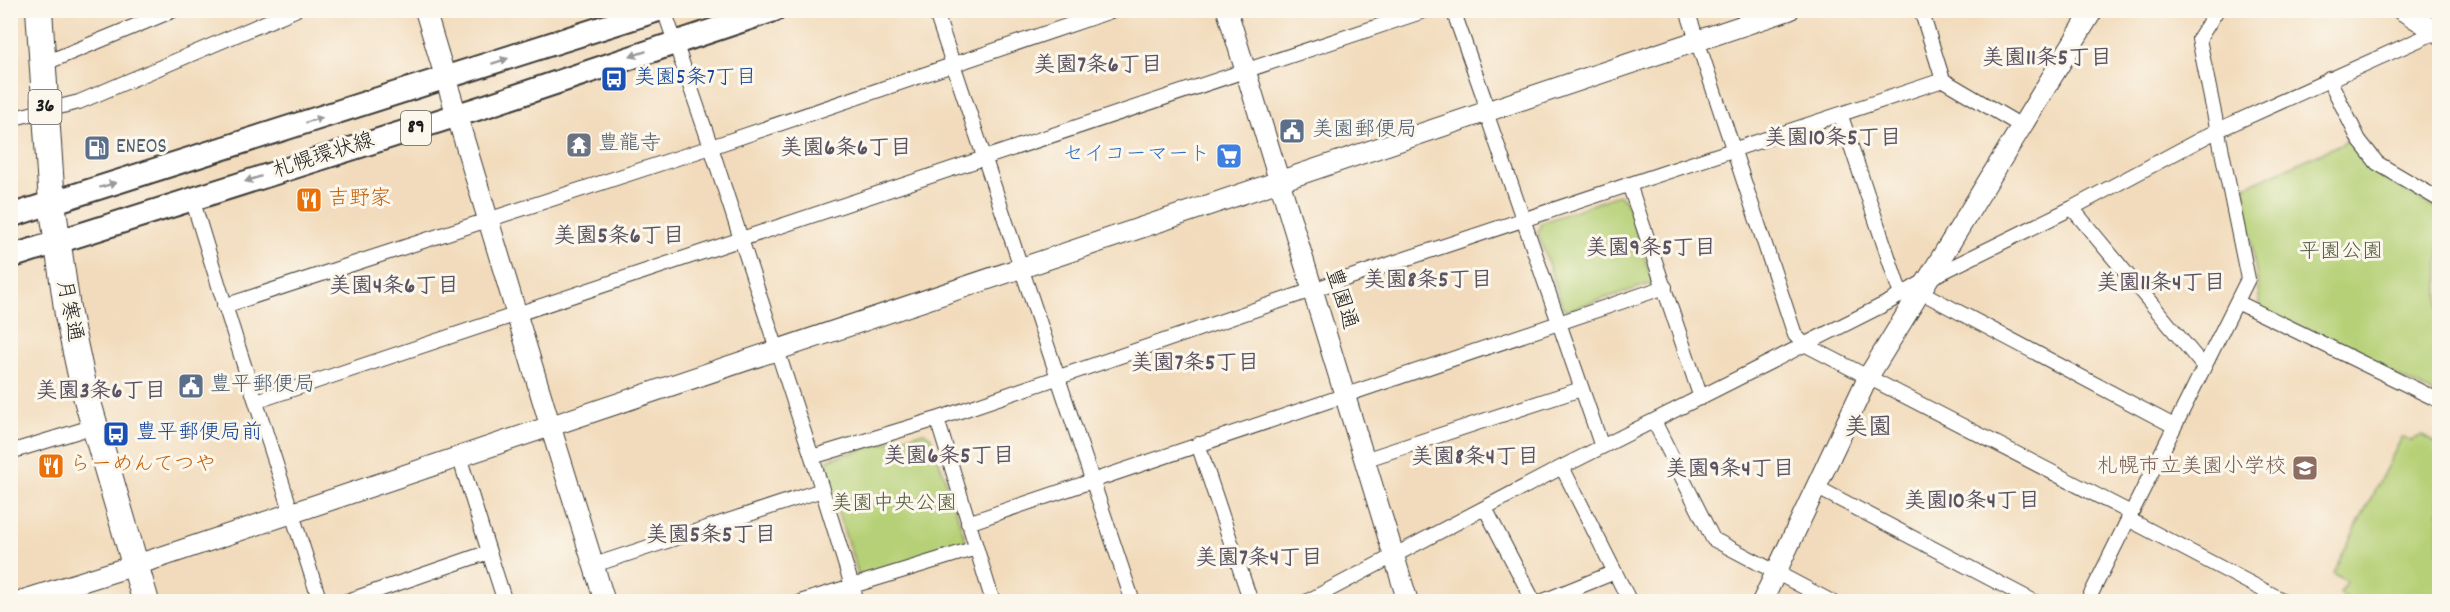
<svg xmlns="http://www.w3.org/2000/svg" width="2450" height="612" viewBox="0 0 2450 612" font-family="Dekko,'Klee One',sans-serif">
<rect width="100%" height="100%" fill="#fbf7ec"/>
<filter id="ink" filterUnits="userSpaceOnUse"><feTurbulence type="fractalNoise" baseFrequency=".0167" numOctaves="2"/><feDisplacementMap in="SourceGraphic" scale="12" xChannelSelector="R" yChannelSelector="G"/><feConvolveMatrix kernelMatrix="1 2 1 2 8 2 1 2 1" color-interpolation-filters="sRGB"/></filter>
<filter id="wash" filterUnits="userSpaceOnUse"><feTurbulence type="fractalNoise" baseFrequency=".008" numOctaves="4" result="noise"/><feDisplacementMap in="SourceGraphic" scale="24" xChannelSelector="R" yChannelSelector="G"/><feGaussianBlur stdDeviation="1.35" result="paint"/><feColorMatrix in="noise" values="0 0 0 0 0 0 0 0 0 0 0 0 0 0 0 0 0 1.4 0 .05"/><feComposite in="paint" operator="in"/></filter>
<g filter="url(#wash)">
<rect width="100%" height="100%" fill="#f2dbbc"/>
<path fill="#b5d076" stroke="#687649" stroke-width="1.5" d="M2352,139L2378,175L2439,210V396L2261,310L2244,187Z
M1618,195L1626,200L1653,283L1568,310L1563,308L1538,233L1541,223Z
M924,432L931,437L966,541L961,548L864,577L858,573L823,469L829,459Z
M2422,435L2437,444L2439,441V601H2354L2340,594L2346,581L2333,573L2402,437L2410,441Z"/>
</g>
<g filter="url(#ink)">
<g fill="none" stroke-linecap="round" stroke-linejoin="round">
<defs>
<path id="street" d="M664,10L711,147L812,457
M935,10L1133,602
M1453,10L1484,98L1486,112L1602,447
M1687,10L1795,335L1804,344L2131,513
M1921,10L1943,80
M43,64L174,10
M2329,79L2359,140L2377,163L2440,200
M1841,116L1901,295
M10,119L79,102L295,10
M1629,184L1701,398
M192,198C232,333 278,467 320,602
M2072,208L2204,367
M1921,292L2174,426
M2237,302L2440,401
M224,306L711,147L1114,10
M257,401L1427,10
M937,419L993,602
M1654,421L1713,539L1832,602
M1198,444L1251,602
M10,452L95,426
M1364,460L1581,389
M1562,467L1630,602
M1816,487L2035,602
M1485,508L1534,602
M2128,519L2286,602
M968,523L1665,287
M489,552L505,602
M594,565L822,490
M344,602L489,552L459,456
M800,602L976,548
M857,602L812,457L937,419L1312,290L1943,80L2023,127
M1306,602L1562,467L1889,302L1930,278L2072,208L2218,130L2436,32L2440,28
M1541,602L1615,572
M2087,602L2248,279L2199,39L2217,10"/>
<path id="secondary" d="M425,10L550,425L605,602
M1227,10L1408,602
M2402,10L2440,34
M17,602L164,556L1789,10
M1762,602L1868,377L2093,10"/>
<path id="primary" d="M10,216L658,10
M10,257L483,107L774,10"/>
<path id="highway" d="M39,10L52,203L68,315L84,389L146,602"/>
</defs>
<use href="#street" stroke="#3c3934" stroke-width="16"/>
<use href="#secondary" stroke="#3c3934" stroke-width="22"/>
<use href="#primary" stroke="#3c3934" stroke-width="26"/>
<use href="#highway" stroke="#3c3934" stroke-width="28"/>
<use href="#street" stroke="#fff" stroke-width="14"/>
<use href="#secondary" stroke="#fff" stroke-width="20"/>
<use href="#primary" stroke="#fff" stroke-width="22"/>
<use href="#highway" stroke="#fff" stroke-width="26"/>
</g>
<defs><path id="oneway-solid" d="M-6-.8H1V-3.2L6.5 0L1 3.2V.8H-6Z" transform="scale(1.5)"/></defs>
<g fill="#999">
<use href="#oneway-solid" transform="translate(638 54) rotate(161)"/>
<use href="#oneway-solid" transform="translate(500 61) rotate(-18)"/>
<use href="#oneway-solid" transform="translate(314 120) rotate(-17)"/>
<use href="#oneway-solid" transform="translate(253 179) rotate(162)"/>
<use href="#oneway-solid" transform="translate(108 185) rotate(-17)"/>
</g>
</g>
<defs>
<symbol id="bus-square" viewBox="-11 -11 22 22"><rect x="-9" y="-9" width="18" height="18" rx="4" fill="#1a4fb4" stroke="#fbf7ec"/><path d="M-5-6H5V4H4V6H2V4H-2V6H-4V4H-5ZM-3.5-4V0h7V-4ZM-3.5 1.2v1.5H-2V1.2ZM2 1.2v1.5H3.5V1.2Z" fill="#fff"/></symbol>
<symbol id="civic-square" viewBox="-11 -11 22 22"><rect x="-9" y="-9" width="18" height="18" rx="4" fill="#5c6f8a" stroke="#fbf7ec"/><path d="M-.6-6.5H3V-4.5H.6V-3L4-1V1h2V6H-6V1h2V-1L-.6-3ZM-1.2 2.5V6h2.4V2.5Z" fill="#fff"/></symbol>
<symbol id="temple-square" viewBox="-11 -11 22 22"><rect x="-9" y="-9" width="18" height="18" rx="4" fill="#6b7280" stroke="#fbf7ec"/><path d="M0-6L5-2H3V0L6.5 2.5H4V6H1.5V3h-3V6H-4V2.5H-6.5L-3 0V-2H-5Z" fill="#fff"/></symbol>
<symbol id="fuel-square" viewBox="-11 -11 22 22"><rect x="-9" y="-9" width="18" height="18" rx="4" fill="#5c6f8a" stroke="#fbf7ec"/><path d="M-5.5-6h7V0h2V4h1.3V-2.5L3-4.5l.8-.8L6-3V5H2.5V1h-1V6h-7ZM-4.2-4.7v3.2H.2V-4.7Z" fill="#fff"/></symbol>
<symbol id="supermarket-square" viewBox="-11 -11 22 22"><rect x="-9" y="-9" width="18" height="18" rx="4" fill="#3f7fe0" stroke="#fbf7ec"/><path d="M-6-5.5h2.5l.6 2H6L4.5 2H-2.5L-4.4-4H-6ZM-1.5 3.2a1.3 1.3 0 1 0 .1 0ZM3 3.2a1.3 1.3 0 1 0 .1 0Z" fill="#fff"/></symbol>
<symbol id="restaurant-square" viewBox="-11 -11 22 22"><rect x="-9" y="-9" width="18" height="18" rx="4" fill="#e8710a" stroke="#fbf7ec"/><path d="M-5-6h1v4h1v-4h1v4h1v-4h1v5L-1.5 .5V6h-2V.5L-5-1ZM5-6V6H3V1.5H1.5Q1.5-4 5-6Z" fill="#fff"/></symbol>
<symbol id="school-square" viewBox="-11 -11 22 22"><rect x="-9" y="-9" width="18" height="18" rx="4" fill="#8d6e63" stroke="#fbf7ec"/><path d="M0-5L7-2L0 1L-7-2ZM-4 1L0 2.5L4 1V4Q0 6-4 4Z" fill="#fff"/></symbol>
</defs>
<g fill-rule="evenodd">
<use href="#bus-square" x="599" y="64" width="30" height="30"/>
<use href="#civic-square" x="1277" y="116" width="30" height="30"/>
<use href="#temple-square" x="564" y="130" width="30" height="30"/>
<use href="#fuel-square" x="82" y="133" width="30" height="30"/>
<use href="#supermarket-square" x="1214" y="141" width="30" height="30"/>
<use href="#restaurant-square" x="294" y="185" width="30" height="30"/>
<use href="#civic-square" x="176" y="371" width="30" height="30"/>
<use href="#bus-square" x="101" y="419" width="30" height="30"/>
<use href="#restaurant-square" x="36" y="451" width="30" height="30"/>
<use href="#school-square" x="2290" y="453" width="30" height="30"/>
</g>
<g text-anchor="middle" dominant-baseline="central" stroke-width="6" stroke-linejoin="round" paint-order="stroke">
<g fill="#fbf7ec" stroke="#5f5e5a" stroke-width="1.5">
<rect x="28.5" y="90" width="33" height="34" rx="4.5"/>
<rect x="401" y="111" width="30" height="34" rx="4.5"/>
</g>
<g font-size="20" font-weight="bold" fill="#1c1c1c">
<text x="45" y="107">36</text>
<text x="416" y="128">89</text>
</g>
<g font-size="21" fill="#164399" stroke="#fbf7ec" text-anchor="start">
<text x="634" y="79">美園5条7丁目</text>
<text x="136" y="434">豊平郵便局前</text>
</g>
<g font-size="21" fill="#4e5e75" stroke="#fbf7ec" text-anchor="start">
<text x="1312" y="131">美園郵便局</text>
<text x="116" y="148">ENEOS</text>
<text x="210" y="386">豊平郵便局</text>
</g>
<g font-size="21" fill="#5b616d" stroke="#fbf7ec" text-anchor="start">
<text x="598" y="145">豊龍寺</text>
</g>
<g font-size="21" fill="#366cbe" stroke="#fbf7ec" text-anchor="end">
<text x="1210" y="156">セイコーマート</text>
</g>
<g font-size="21" fill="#1c1c1c" stroke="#fbf7ec">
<text transform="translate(324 157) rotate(-18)">札幌環状線</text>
<text transform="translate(1340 299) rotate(73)">豊園通</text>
<text transform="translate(68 311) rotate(79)">月寒通</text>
</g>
<g font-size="21" fill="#c56008" stroke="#fbf7ec" text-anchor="start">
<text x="328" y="200">吉野家</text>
<text x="70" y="466">らーめんてつや</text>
</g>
<g font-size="21" fill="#525b3c" stroke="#fbf7ec">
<text x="2341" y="253">平園公園</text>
<text x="894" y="505">美園中央公園</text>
</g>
<g font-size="21" fill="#785e54" stroke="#fbf7ec" text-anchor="end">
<text x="2286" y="468">札幌市立美園小学校</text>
</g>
<g font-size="22" font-weight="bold" fill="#5b5362" stroke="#fbf7ec">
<text x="2047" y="59">美園11条5丁目</text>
<text x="1098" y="66">美園7条6丁目</text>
<text x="1833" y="139">美園10条5丁目</text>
<text x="846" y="149">美園6条6丁目</text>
<text x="619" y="237">美園5条6丁目</text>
<text x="1651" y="249">美園9条5丁目</text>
<text x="1428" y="281">美園8条5丁目</text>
<text x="2161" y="284">美園11条4丁目</text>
<text x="394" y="287">美園4条6丁目</text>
<text x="1195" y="364">美園7条5丁目</text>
<text x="101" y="392">美園3条6丁目</text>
<text x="949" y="457">美園6条5丁目</text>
<text x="1475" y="458">美園8条4丁目</text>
<text x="1730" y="470">美園9条4丁目</text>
<text x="1972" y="502">美園10条4丁目</text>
<text x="711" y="536">美園5条5丁目</text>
<text x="1259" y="559">美園7条4丁目</text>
</g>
<g font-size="24" font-weight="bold" fill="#5b5362" stroke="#fbf7ec">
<text x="1868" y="429">美園</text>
</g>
</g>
<rect width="2450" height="612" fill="none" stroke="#fbf7ec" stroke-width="36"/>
</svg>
